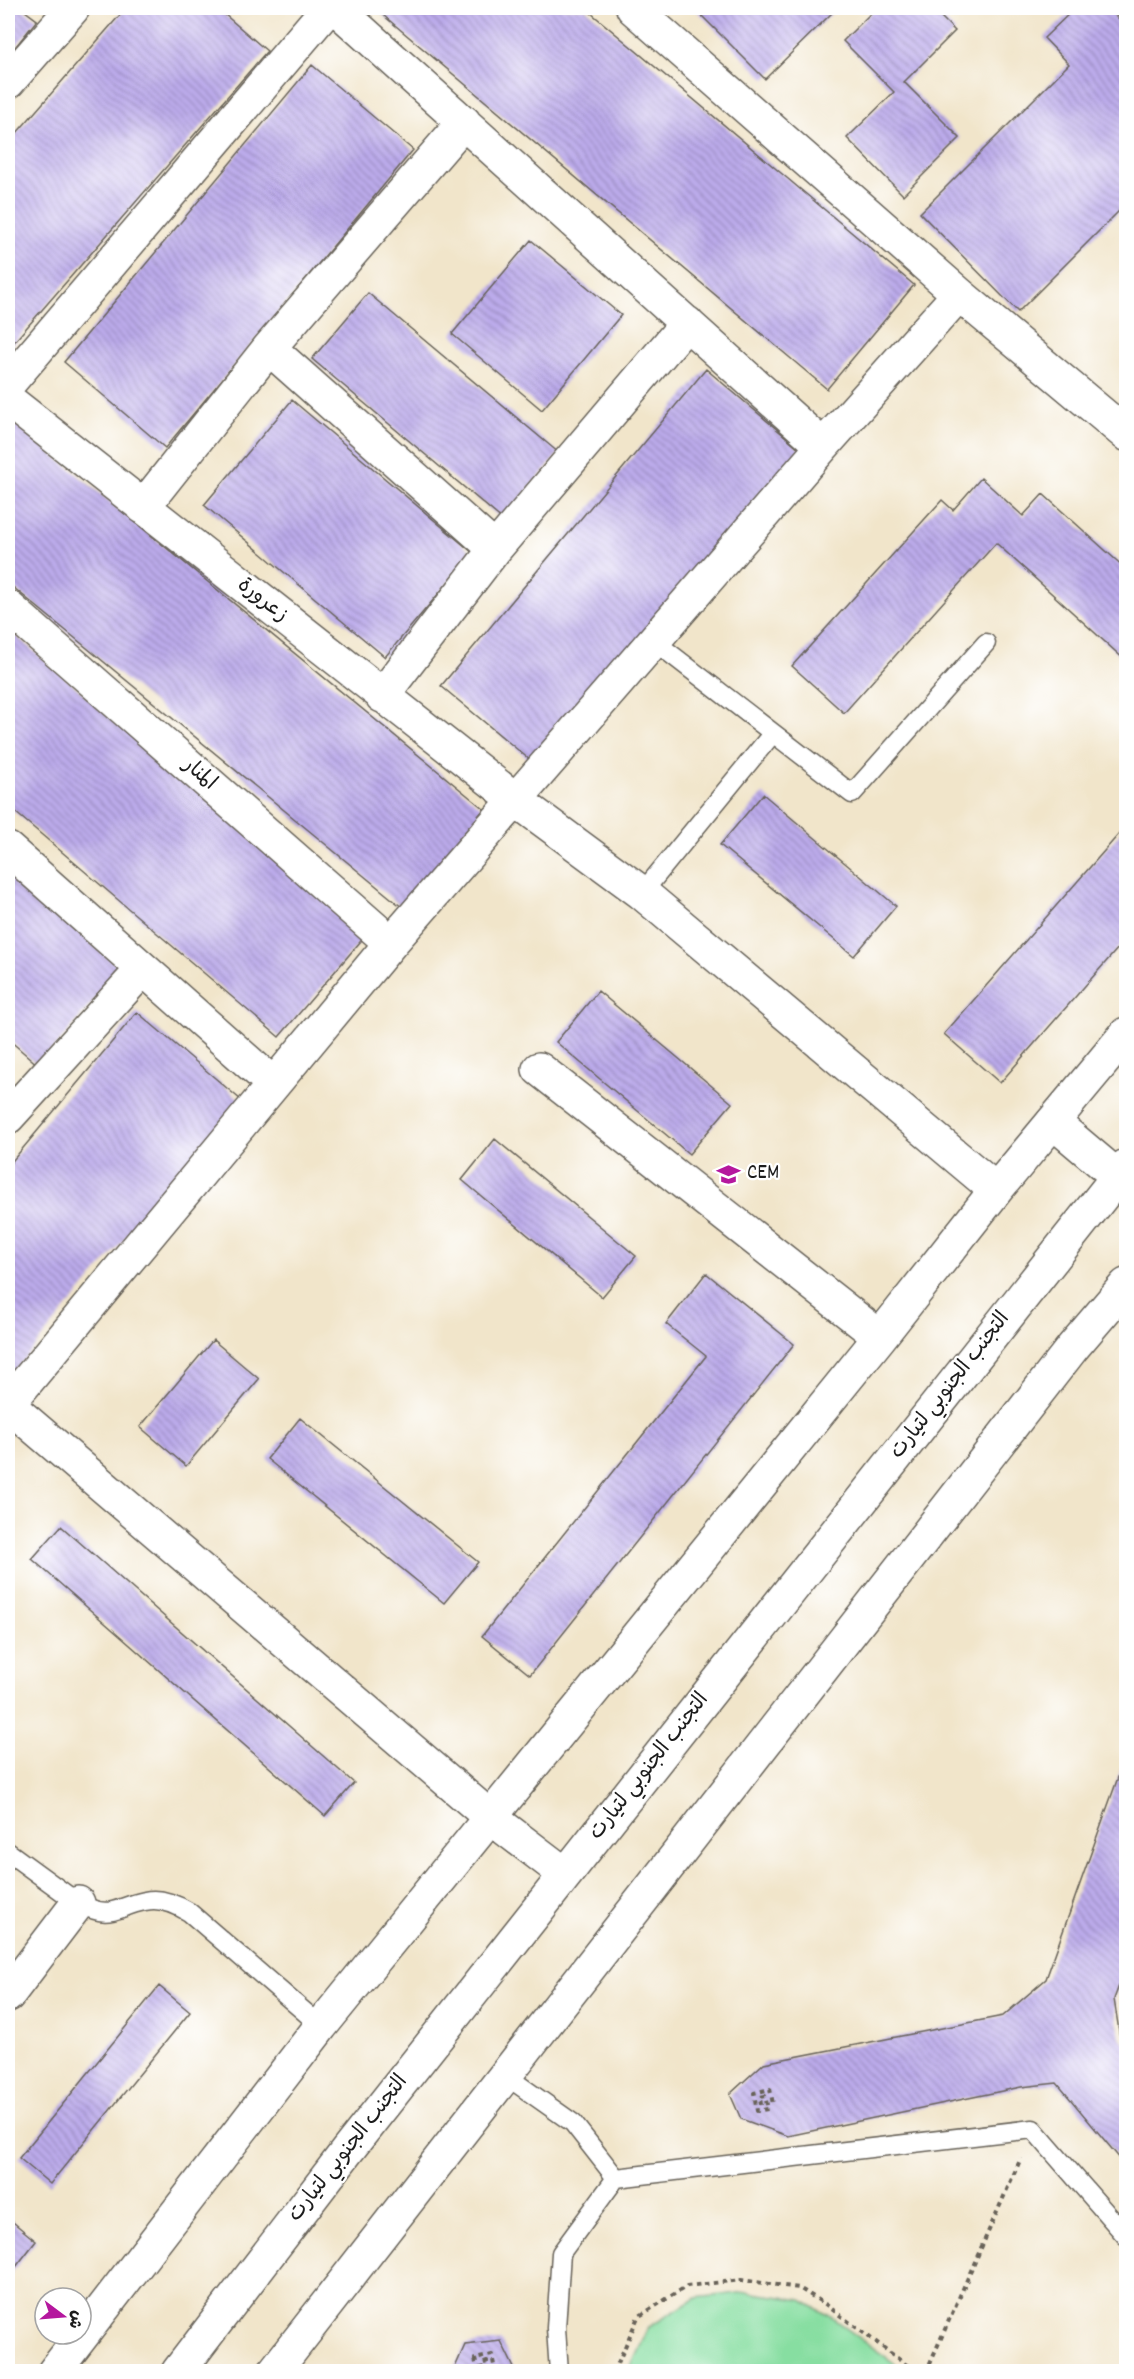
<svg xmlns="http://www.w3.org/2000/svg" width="1134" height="2379" viewBox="0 0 1134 2379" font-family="Dekko,'Playpen Sans Arabic',sans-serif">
<defs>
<pattern id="building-back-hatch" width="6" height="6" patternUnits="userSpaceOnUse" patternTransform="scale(1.5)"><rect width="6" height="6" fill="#bcabeb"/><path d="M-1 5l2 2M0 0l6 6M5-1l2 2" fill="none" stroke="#988abe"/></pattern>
</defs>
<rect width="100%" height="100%" fill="#fff"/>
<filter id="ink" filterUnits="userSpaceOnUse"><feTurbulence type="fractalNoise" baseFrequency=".0167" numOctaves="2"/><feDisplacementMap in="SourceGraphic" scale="12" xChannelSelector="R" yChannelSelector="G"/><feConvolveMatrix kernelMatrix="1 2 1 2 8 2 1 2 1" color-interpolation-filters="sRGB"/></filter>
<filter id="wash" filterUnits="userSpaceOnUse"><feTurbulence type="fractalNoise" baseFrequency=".008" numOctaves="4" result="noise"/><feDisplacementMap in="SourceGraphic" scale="24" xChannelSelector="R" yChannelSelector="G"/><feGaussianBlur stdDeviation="1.35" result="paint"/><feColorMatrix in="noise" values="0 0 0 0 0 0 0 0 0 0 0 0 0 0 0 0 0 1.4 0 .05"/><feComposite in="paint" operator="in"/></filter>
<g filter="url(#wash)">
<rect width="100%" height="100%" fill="#f1e5ca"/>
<path fill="#87dea1" stroke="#527d5e" stroke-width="1.5" d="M747,2292L802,2300L828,2315L905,2371H629L649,2327L696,2298Z"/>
<g id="blocks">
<path fill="url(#building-back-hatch)" d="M8,8H21L37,20L8,56Z
M126,8H217L267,51L8,349V143Z
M379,8H585L914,285L827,389L377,10Z
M694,8H837L765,79Z
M876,8H932L955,31L904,82L960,138L903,195L847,138L894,92L843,41Z
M1075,8H1108L1126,26V204L1018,312L920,213L1069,64L1044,38Z
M312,65L413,150L165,448L64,362Z
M531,240L621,315L542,410L452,334Z
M368,293L559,453L503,520L312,359Z
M706,369L800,449L536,765L441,686Z
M292,400L473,553L385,657L204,505Z
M12,421L484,809L403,908L8,583V427Z
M981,478L1023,516L1043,494L1126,569V661L996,543L844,713L792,666L942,500L953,510Z
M8,629L366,935L279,1037L8,806Z
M763,794L896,906L854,956L720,845Z
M1126,826V939L1000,1083L944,1034Z
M8,872L121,968L39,1066L8,1039Z
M598,991L732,1103L689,1154L556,1042Z
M137,1012L241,1100L10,1376L8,1374V1166Z
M495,1139L636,1256L602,1297L462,1180Z
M706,1273L794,1344L530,1675L482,1636L706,1356L666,1324Z
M213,1340L259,1379L186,1466L140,1427Z
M300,1418L478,1562L444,1603L267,1459Z
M61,1526L354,1783L325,1816L32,1559Z
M1126,1755V1967L1114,1999L1120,2037L1126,2045V2166L1057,2083L1021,2087L788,2136L741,2119L730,2094L764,2063L1003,2016L1046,1979Z
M159,1986L190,2012L50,2184L19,2158Z
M8,2218L36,2241L8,2277Z
M501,2341L516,2372H453L465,2345Z"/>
</g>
</g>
<g filter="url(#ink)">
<use href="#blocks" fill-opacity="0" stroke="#676259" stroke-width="1.5"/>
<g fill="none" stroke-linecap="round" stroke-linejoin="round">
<defs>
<path id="service" d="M654,641L852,794L986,643
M642,893L773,733
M8,1852L78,1903C113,1921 114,1907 145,1901C161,1897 176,1904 189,1912L321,2026
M505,2075L573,2123L616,2178
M559,2372L556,2328L561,2253L616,2178L1033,2129L1126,2236"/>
<path id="minor" d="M336,8L823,446
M633,8L959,294L1126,434
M8,82L73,8
M269,348L495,549
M8,384L328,8
M8,400L516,800L642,893L996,1190
M143,507L269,348L464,122
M8,607L391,943
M382,696L495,549L687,323
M8,849L272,1083
M539,1069L880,1337
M8,1117L143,969
M8,1404L391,943L823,446L959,294
M8,1405L490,1817L565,1874
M8,1995L78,1903
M54,2372L321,2026L880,1337L996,1190L1126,1034"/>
<path id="trunk" d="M1053,1122L1117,1176
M178,2372L347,2151L1126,1166
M274,2372L1073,1347L1126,1285"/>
</defs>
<use href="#service" stroke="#676259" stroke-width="21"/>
<use href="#minor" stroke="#676259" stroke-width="36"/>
<use href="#trunk" stroke="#676259" stroke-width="36"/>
<path stroke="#676259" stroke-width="4" stroke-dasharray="4.5 4.5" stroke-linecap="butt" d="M761,2105L760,2097L765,2096L768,2109L757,2111L754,2093L770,2089L773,2104
M482,2370L481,2364L487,2362L489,2372
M478,2372L475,2359L492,2355L495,2370
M614,2372L638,2317L687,2286L741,2280L799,2288L825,2304L916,2372
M926,2372L1021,2158"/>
<use href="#service" stroke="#fff" stroke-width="18"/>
<use href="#minor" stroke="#fff" stroke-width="33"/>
<use href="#trunk" stroke="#fff" stroke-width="33"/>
</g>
</g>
<defs>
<symbol id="school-bare" viewBox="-9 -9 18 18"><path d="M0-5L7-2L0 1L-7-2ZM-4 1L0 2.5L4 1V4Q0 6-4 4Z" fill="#b5179e" stroke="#fff" stroke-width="2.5" paint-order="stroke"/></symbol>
</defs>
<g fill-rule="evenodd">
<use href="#school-bare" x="712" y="1158" width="33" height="33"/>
</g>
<g text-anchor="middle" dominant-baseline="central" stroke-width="4.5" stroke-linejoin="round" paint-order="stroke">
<g font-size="21" fill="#1c1c1c" stroke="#fff">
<text transform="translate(262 601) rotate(38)">زعرورة</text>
<text transform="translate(199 775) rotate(41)">المنار</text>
<text transform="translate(951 1386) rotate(-52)">التجنب الجنوبي لتيارت</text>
<text transform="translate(650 1767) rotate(-52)">التجنب الجنوبي لتيارت</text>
<text transform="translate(349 2149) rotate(-52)">التجنب الجنوبي لتيارت</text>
</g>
<g font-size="21" fill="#1c1c1c" stroke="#fff" text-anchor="start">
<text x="747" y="1174">CEM</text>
</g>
</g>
<rect width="1134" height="2379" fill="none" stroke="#fff" stroke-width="30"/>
<g transform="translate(63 2316) rotate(106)"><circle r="28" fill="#ffffff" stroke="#a4a4a4" stroke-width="1.5"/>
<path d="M0-4.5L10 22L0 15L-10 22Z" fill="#b5179e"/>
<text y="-9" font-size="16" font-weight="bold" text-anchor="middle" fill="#1c1c1c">ش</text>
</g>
</svg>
